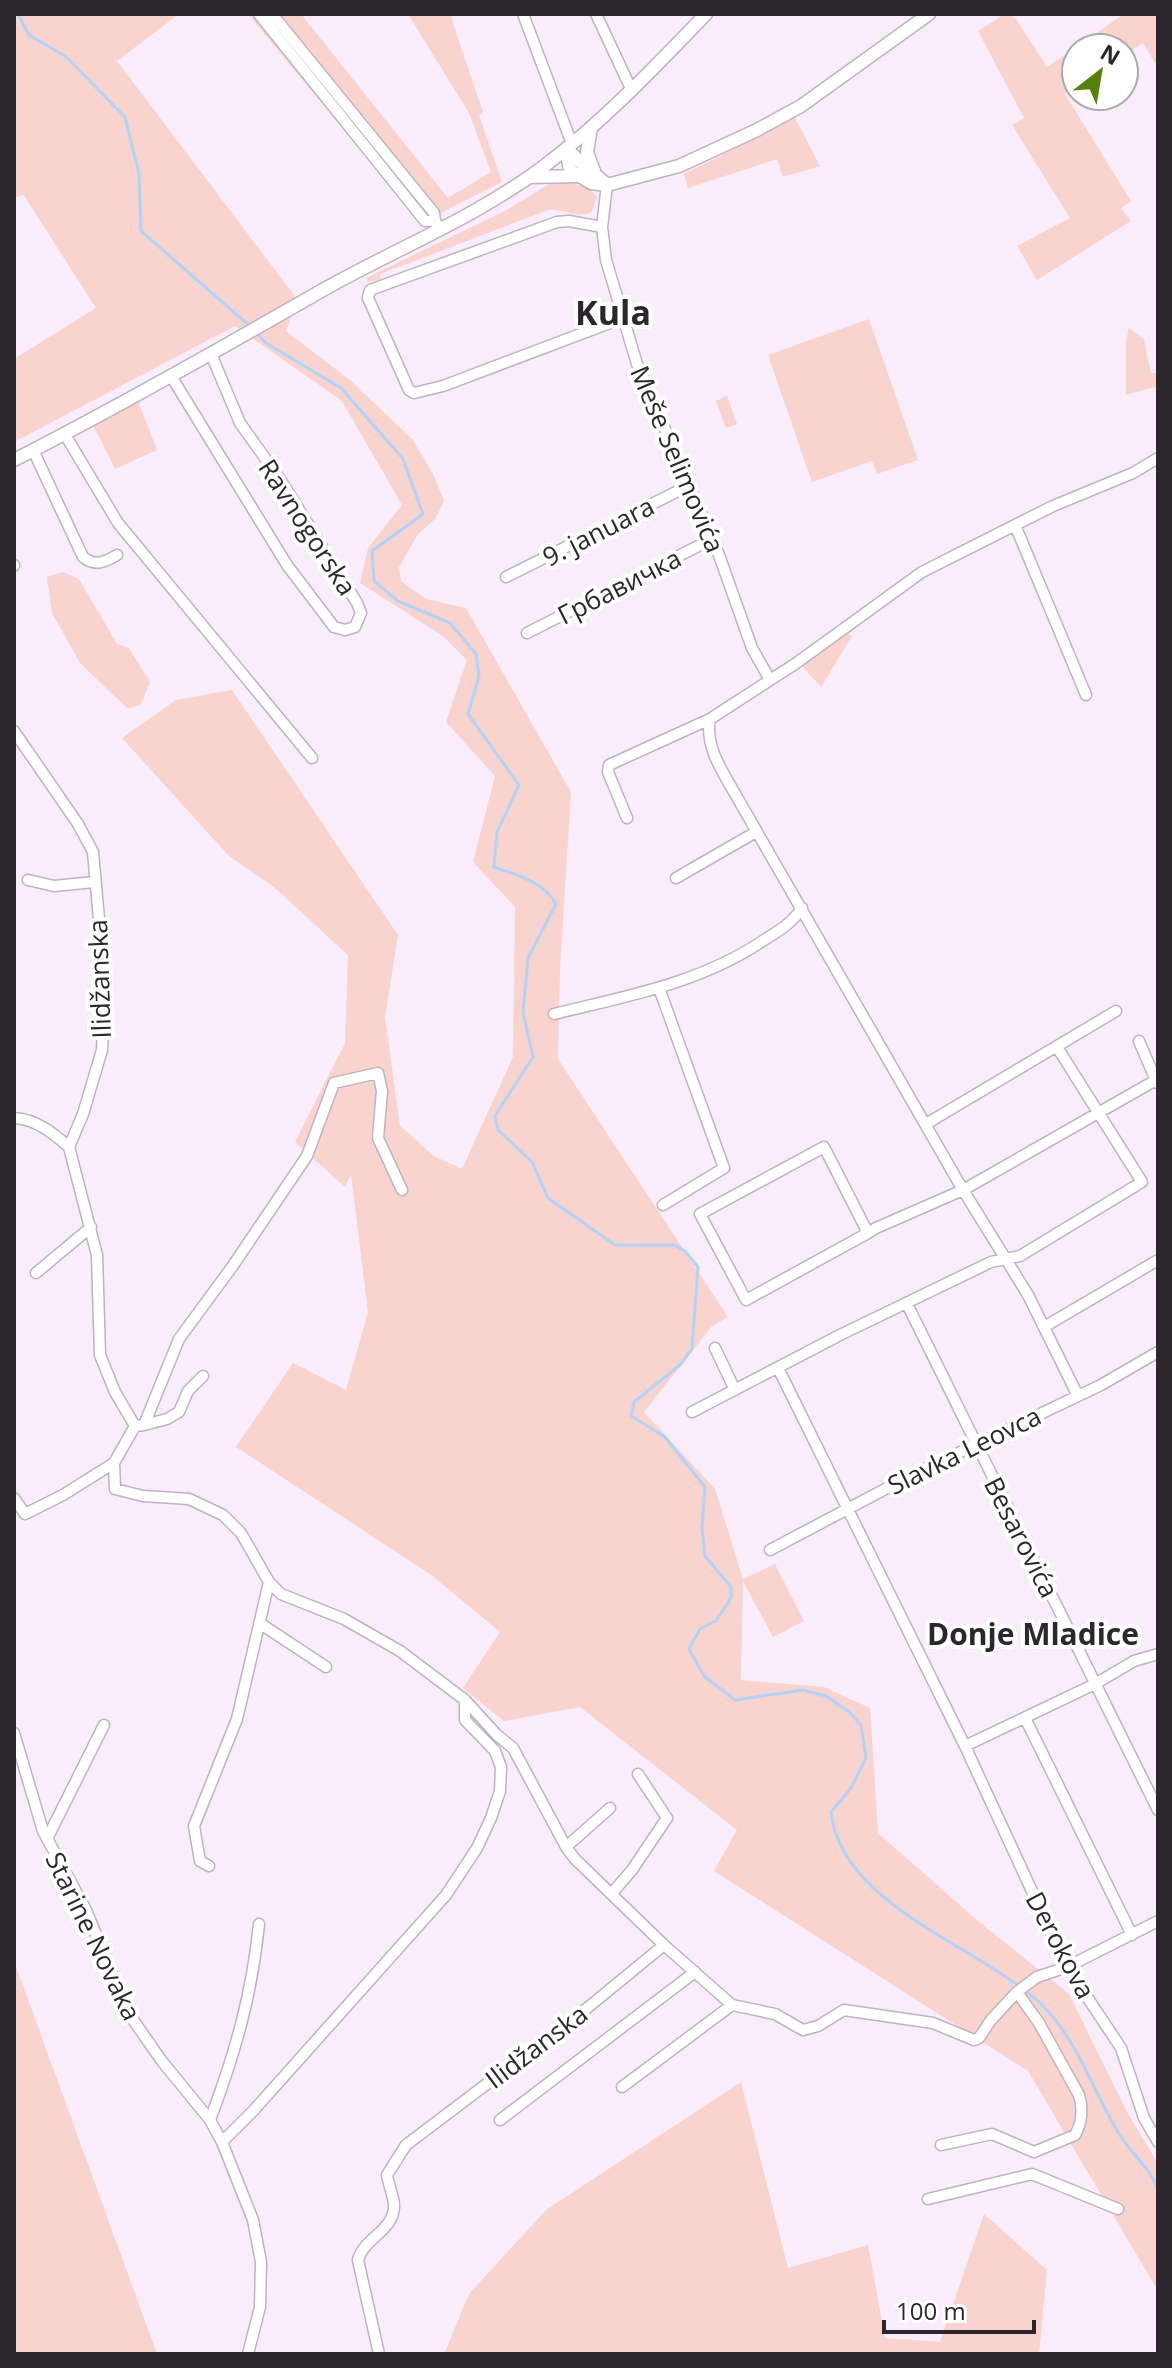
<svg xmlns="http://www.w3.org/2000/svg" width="1172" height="2368" viewBox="0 0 1172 2368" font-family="'Open Sans',sans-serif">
<rect width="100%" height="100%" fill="#f9ecfb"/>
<path fill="#f9d3cd" d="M14,14H179L117,61L297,299L286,331L351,381L413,440L433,474L444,501L435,519L418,534L399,567L401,581L426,599L466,608L571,792L560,969L558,1059L728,1317L712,1326L644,1412L715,1489L743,1579L775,1564L804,1621L773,1637L743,1581L741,1680L824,1687L870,1708L878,1833L978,1921L1069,1994L1127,2112L1158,2164V2291L1028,2071L714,1871L737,1830L580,1707L504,1721L463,1688L500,1632L430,1574L236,1447L293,1363L346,1390L368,1312L351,1175L345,1187L295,1142L345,1043L348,955L274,887L229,856L122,738L176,700L232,690L398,935L385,1017L400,1126L434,1156L462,1169L513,1057L515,907L473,862L495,776L446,722L467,660L443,636L360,583L368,548L402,505L342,401L235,326L14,442V359L96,308L23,194L14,199Z
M248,14H301L448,198L491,172L469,113L408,14H452V21L483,112L479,115L502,182L421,223Z
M1005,14H1010L1016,19L1047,67L1124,14H1158V62L1155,63L1143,43L1124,55V48H1076V86L1065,94L1131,201L1121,208L1131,221L1037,280L1017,246L1070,218L1012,125L1024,118L978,31Z
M795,118L820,166L783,177L777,159L688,188L684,174Z
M551,183C566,182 588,184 597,197L592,211C580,220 563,208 548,210L380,274L381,279L368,282L366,278L505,211Z
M869,319L918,460L877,474L872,461L812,482L768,355Z
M1129,328L1144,339L1151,373H1158V386L1126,395V341Z
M727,396L737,424L726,428L716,401Z
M138,401L157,450L115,469L94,427Z
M63,572L79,579L117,644L129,648L150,682L141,704L128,709L80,663L52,613L47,577Z
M845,633L852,636L821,687L802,666Z
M14,1961L157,2354H14Z
M741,2082L788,2268L868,2245L885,2338L940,2342L984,2214L1047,2270L1039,2354H444L469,2294L546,2210Z"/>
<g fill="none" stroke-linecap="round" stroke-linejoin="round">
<path stroke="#b2d3f9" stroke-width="3" d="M18,14L29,35L65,56L125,117L139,174L141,231L252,328
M257,333L266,343L341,388L403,459L423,514L372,551L374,581L398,601L450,623L476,654L479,676L468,714L519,785L497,832L494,867C518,876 543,881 556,904L528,958L523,1012L533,1057L495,1116L498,1130L532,1162L548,1198L615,1245H674L685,1251L698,1267L692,1349L680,1365L634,1402L631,1416L665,1437L705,1487L702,1527L705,1556L731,1587V1598L716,1621L700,1629L689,1649L704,1676L735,1700L803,1690L826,1696L848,1711L861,1725L866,1758L851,1788L831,1812C841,1906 980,1946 1041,2004C1080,2042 1094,2096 1123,2140C1135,2157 1150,2169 1158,2189"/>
<defs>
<path id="minor" d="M259,14L425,221H435L440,230
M272,14L434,213L435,221
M523,14L572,144
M596,14L632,91
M607,185L602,227L606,260L637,364L719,555L752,648L770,680
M602,227L569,221L557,222L370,290L368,298L409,390L414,393L443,386L623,318
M171,376L287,565L334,627L345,630L355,627L361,613L357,603L280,479L240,423L211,354
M64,433L118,523L312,758
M33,450L83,557C95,567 105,562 117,555
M1015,525L1086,695
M14,565V566
M506,577L690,485
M527,633L712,539
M14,731L78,824L93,852L105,986L102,1050L83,1114L69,1147L97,1255L100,1355L115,1392L135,1426L114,1463L115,1489L143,1496L189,1499L223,1515L241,1533L269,1582L281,1594L344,1619L400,1651L465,1700L497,1735L513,1748L566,1847L575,1859L664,1945L732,2005L775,2014L803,2030L818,2026L844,2010L933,2023L974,2040L979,2038L991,2020L1017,1992L1037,1977L1067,1967L1158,1921
M627,818L608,772L609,765L710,719
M676,878L756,832
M28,880L54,886L94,882
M659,988L724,1168L663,1205
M554,1014C627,996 701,983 764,940C779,931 792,923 802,908
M1139,1041L1157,1083
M14,1118C36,1119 53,1133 69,1147
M926,1124L1116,1011
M868,1233L824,1147L700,1214L746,1300L868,1233L876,1228L963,1190L1156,1080
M36,1273L91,1227
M907,1304L1158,1810
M1044,1327L1158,1260
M715,1348L735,1390
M778,1368L965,1746L1067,1967L1121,2048L1144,2118L1158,2142
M1078,1396L1028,1295L963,1190L734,792C721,769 705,746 710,719L795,664L922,572L1053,506L1133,473L1158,458
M692,1412L840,1335L991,1262L1020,1256L1142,1182L1057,1047
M144,1425L167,1419L179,1412L188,1391L203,1376
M135,1426L144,1425L179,1339L232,1267L307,1156L334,1083L378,1073L382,1091L378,1138L402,1190
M14,1498L25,1514L63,1495L114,1463
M770,1550L908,1477L1101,1385L1158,1352
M261,1624L326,1667
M1025,1718L1132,1935
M14,1733L43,1831L86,1910L127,2011L161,2060L210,2120L222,2142L253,2220L261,2262L260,2307L248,2354
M965,1746L1095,1684L1134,1661L1158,1654
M47,1839L104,1725
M566,1847L610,1808
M209,1866L200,1861L194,1826L237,1719L269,1582
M612,1893L632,1870L667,1818L638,1774
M622,2087L732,2005
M210,2120C235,2054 252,1994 259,1924
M500,2120L695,1972
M222,2142L254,2110L446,1895L477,1848L491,1818L500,1791L501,1767L495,1751L465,1720V1700
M941,2145L992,2134L1034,2152L1075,2135C1082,2123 1083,2108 1079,2095L1039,2023L1017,1992
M928,2199L1032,2174L1118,2209
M379,2354L358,2260C363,2239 393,2231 394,2207C395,2200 388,2183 387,2175L406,2145L586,2009L664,1945"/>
<path id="major" d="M591,128L587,152L594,171
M566,149L570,170L591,183L607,185L679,166L757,130L801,106L929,14
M566,149L606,184
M529,177L577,176
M14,460C118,407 220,349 321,291C395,249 475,218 543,167C603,122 654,68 706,14"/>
</defs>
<use href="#minor" stroke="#beb3c1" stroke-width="13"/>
<use href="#major" stroke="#beb3c1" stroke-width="15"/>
<use href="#minor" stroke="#fff" stroke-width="10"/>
<use href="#major" stroke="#fff" stroke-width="12"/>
</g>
<g text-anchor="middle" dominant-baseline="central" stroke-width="8" stroke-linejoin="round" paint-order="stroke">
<g font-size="26" fill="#2b272c" stroke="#fff">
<text transform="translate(678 459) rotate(67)">Meše Selimovića</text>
<text transform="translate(308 527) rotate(57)">Ravnogorska</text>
<text transform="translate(598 531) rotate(-27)">9. januara</text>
<text transform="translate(619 586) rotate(-27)">Грбавичка</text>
<text transform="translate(99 979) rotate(-92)">Ilidžanska</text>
<text transform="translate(964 1450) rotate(-26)">Slavka Leovca</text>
<text transform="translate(1022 1537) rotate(63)">Besarovića</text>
<text transform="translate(94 1936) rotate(64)">Starine Novaka</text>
<text transform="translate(1061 1945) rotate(62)">Derokova</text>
<text transform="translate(536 2046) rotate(-37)">Ilidžanska</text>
</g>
<g font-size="30" font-weight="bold" fill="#2b272c" stroke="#fff">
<text x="1033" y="1633">Donje Mladice</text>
</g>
<g font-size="34" font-weight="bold" fill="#2b272c" stroke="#fff">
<text x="613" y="312">Kula</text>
</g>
</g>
<rect width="1172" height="2368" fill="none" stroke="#2b272c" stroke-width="32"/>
<g transform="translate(1100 72) rotate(31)"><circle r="38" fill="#ffffff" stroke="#aaa9ab" stroke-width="2"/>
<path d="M0-6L14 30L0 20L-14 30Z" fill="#55810b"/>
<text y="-12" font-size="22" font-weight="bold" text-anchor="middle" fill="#2b272c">N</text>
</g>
<path d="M884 2320v12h150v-12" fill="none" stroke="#2b272c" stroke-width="4"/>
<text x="896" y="2320" font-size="24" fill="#2b272c" stroke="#ffffff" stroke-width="6" paint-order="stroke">100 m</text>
</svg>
